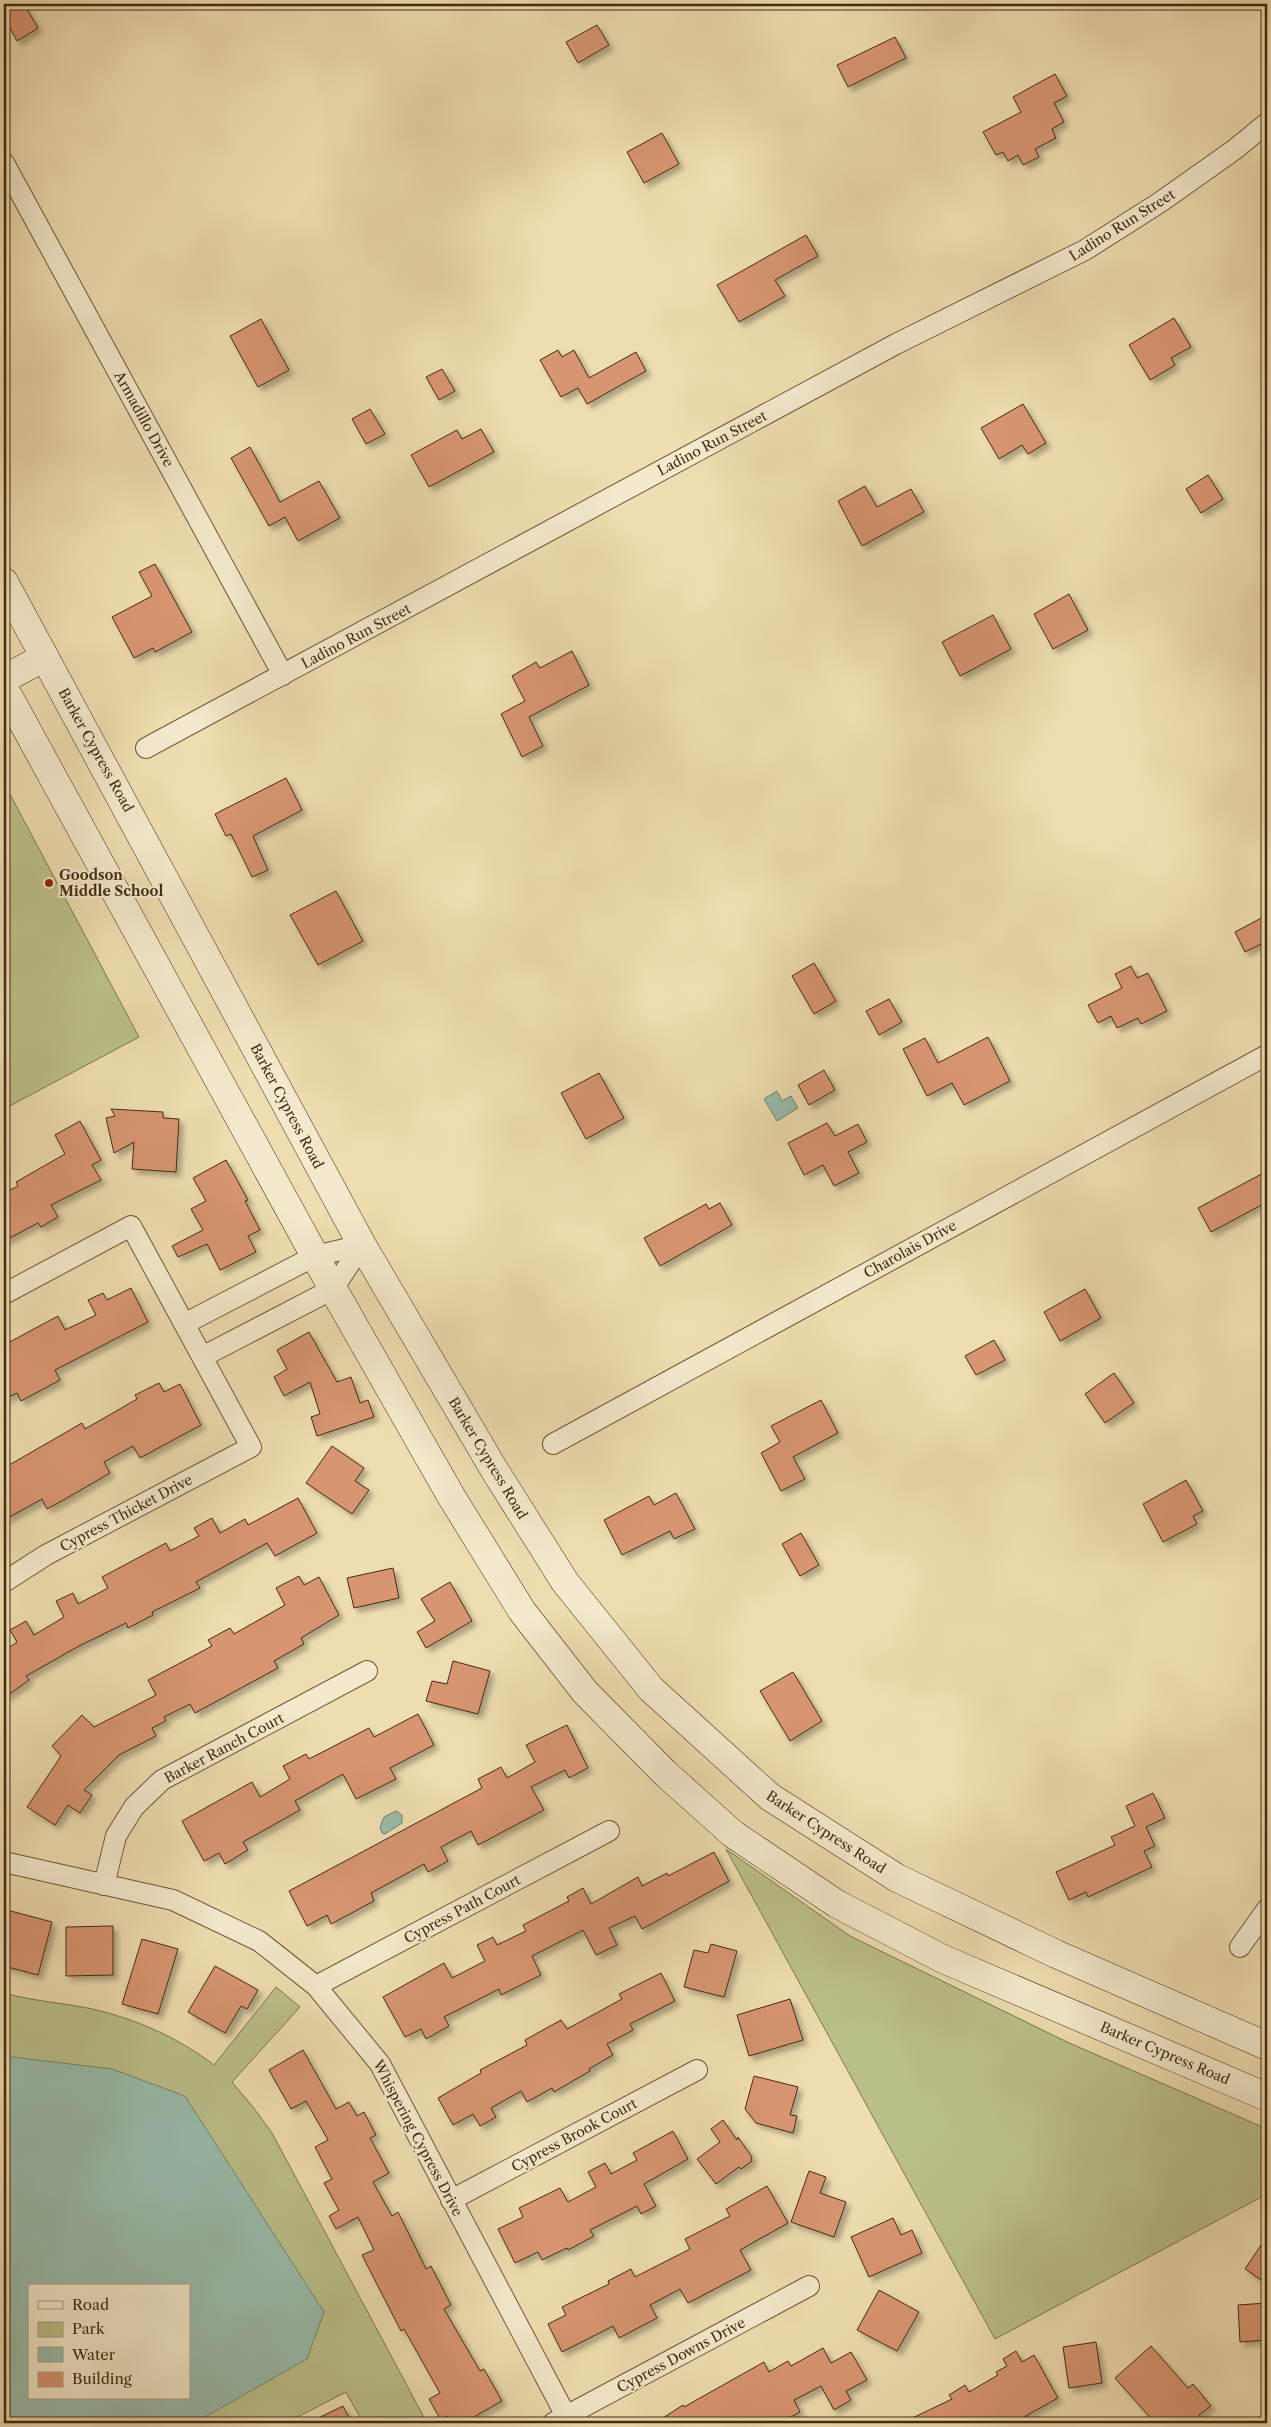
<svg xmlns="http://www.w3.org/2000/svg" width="1271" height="2427" viewBox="0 0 1271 2427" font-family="'Libre Caslon Text',serif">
<defs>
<filter id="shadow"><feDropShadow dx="4.5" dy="4.5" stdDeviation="2.5" flood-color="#0004"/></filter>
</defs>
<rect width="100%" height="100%" fill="#eeddb0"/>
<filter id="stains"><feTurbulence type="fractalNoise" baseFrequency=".004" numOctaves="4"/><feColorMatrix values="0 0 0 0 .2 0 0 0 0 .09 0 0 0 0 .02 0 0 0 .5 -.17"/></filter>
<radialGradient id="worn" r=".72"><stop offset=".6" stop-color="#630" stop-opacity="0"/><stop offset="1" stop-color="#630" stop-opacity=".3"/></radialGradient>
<path fill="#bbc08a" stroke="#7e764e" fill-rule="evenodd" d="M4,783L139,1037L4,1109Z
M726,1849L850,1936L1067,2042L1267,2129V2194L995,2339Z
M276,1987L300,2007L232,2082L253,2107L272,2133L427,2423H363L346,2392L286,2423H4V1993C36,2002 69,2003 101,2011C142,2022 180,2039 214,2065ZM29,2286H189V2398H29Z"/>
<path fill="#99bcac" stroke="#76826e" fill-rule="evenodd" d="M777,1091L782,1101L791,1096L798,1108L777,1121L764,1099Z
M396,1811L402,1815V1823L385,1834L382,1833L380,1827L384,1817Z
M4,2056L112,2069L185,2096L324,2312L307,2359L194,2423H4ZM29,2286H189V2398H29Z"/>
<path fill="#d89572" stroke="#422c12" filter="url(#shadow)" d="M4,4H24L38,28L17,41L4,17Z
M597,25L609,45L578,63L566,42Z
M895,37L906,58L848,87L837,65Z
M1055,74L1067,96L1054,103L1064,122L1052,129L1056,138L1035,149L1039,157L1023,165L1018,155L1008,161L1003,152L996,155L983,132L1021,112L1013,97Z
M662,133L679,164L644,183L627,152Z
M806,235L818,256L775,280L785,296L739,322L717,285Z
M1174,318L1191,347L1171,358L1175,365L1150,380L1129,345Z
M261,319L289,370L258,387L230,336Z
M558,350L562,357L574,350L589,378L636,352L646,371L587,404L578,388L561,397L540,360Z
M442,369L455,391L439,400L426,377Z
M1023,404L1046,443L1028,454L1022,445L999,459L981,428Z
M370,409L385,434L366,444L352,419Z
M481,429L494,452L429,487L411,455L457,430L462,439Z
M250,447L280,502L319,481L340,518L298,541L285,517L269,526L231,458Z
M1208,475L1223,499L1201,513L1186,489Z
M865,486L877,507L911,489L924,512L862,546L838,501Z
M155,564L192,632L155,652L153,648L134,658L112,617L152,596L139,572Z
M1069,594L1088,630L1053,649L1034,614Z
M993,615L1011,649L960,676L942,642Z
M572,651L589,685L529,717L543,746L522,757L501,714L525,701L512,676L536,662L540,668Z
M286,778L302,810L253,836L268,870L252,877L231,834L226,836L215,814Z
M336,891L363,941L318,965L290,915Z
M1267,915V941L1245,952L1235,932Z
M814,963L836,1001L814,1014L792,976Z
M1131,966L1137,978L1148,973L1167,1011L1141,1024L1138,1018L1117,1028L1111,1016L1098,1023L1088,1005L1122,988L1115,974Z
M889,999L902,1022L879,1035L866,1011Z
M988,1037L1010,1081L964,1105L952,1083L927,1096L903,1049L925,1038L938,1063Z
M824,1070L835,1090L809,1105L798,1085Z
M599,1073L624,1118L586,1139L561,1093Z
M111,1109L163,1112V1118L179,1119L176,1172L132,1169L134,1142L114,1153L106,1118L115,1116Z
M80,1121L101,1160L92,1165L101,1180L51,1205L58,1217L41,1227L38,1223L4,1241V1193L18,1186L16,1182L65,1154L55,1135Z
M827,1123L835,1136L858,1124L867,1142L848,1152L859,1173L834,1186L823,1165L804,1175L788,1143Z
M226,1160L248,1200L245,1201L260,1230L248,1236L256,1252L220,1270L207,1244L178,1257L172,1246L203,1230L191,1209L206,1201L193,1178Z
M1267,1171V1202L1211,1232L1198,1208Z
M720,1203L732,1225L660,1266L644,1238L706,1204L709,1209Z
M131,1288L148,1322L55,1370L60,1380L21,1401L17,1393L4,1399V1345L58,1316L65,1330L96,1315L88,1300L103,1293L107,1300Z
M1085,1289L1101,1318L1060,1341L1044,1312Z
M309,1332L337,1382L351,1377L360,1403L368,1400L374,1417L317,1436L311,1417L320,1414L310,1382L284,1396L274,1377L287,1369L277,1350Z
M994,1340L1005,1360L976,1375L965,1356Z
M1114,1373L1134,1403L1105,1423L1085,1394Z
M159,1383L164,1392L180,1384L201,1425L140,1458L133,1446L104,1462L110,1473L67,1498L47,1509L42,1499L4,1520V1468L82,1423L85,1429L137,1399L135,1395Z
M821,1400L838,1433L793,1457L805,1479L781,1491L761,1453L780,1442L771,1426Z
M332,1446L364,1468L355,1481L369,1490L352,1514L306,1483Z
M1186,1480L1203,1511L1193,1516L1197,1524L1163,1542L1143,1504Z
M676,1493L695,1529L674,1539L670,1531L622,1555L604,1520L649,1496L654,1505Z
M298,1498L317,1533L275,1556L267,1543L196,1582L200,1588L152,1612L153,1615L128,1628L126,1623L79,1646L26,1676L29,1680L4,1698V1651L17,1642L10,1630L26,1621L34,1635L64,1617L56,1601L73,1593L78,1604L108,1588L102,1577L166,1543L170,1551L199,1536L194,1528L212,1518L220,1533L245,1519L248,1525Z
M801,1533L819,1565L800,1576L782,1544Z
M393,1568L399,1598L354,1608L347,1578Z
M299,1576L304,1585L319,1577L339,1615L301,1638L304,1644L274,1661L278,1668L195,1713L190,1704L164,1717L166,1721L152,1728L156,1736L119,1755L84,1790L92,1795L80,1813L68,1805L55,1825L27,1807L61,1756L52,1746L82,1715L94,1727L156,1695L148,1680L212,1646L208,1640L230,1628L234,1634L285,1605L276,1588Z
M450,1582L472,1621L426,1648L417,1632L435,1621L421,1599Z
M453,1661L490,1671L478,1714L426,1701L432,1681L447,1684Z
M793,1672L822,1721L790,1741L760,1691Z
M418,1714L434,1745L390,1768L396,1779L356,1799L343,1774L295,1801L300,1810L243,1842L248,1850L225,1864L219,1853L204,1861L182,1821L252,1782L260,1797L290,1779L283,1766L306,1754L309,1759L369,1728L374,1737Z
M567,1725L588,1768L569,1778L565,1770L531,1787L544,1810L478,1845L471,1831L441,1847L448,1861L428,1872L424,1864L371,1893L374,1901L331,1924L327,1915L307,1926L289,1891L482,1788L478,1779L501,1767L507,1778L535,1762L526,1745Z
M1153,1793L1165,1818L1146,1827L1155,1846L1144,1851L1152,1867L1088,1897L1086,1892L1069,1900L1056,1872L1115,1845L1111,1837L1135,1826L1126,1806Z
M714,1852L729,1881L642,1929L635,1916L609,1928L617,1945L596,1955L583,1930L532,1956L541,1975L501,1995L499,1989L444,2017L449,2026L426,2039L421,2029L405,2037L383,1997L444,1963L452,1978L485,1961L477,1945L493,1937L497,1945L526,1931L523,1925L569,1901L567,1897L583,1888L591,1904L638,1877L642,1886L667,1873L668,1876Z
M7,1910L52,1922L38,1975L4,1966V1922Z
M113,1926V1975L66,1976V1927Z
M142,1939L178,1949L158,2014L122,2004Z
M711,1944L737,1951L724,1997L684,1987L694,1950L708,1953Z
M215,1966L258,1990L247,2009L241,2006L225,2033L188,2012Z
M661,1973L675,2001L630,2024L633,2030L607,2044L613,2055L589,2069L590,2071L554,2092L552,2088L527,2102L521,2091L491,2108L496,2117L480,2126L473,2114L453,2125L438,2098L481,2073L480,2070L527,2045L525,2040L561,2020L567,2029L622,1999L619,1994Z
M790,1999L803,2040L749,2056L737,2015Z
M303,2050L336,2109L349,2102L357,2116L364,2112L376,2135L370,2138L389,2173L373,2182L392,2216L398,2212L426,2269L431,2266L451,2305L444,2309L480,2371L484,2369L502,2401L463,2423H451L447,2416L441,2420L429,2399L440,2393L404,2329L401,2331L362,2255L374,2250L358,2217L336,2229L329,2216L339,2210L324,2183L332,2179L315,2147L328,2140L306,2101L291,2109L269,2070Z
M754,2076L798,2087L790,2115L797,2116L793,2133L756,2123L745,2109Z
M723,2120L737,2140L738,2137L752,2157L751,2159L752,2161L741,2169L739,2167L716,2184L697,2159L720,2142L711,2129Z
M673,2131L688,2159L644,2184L656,2206L641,2214L637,2206L590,2230L594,2236L568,2250L567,2248L542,2260L538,2252L515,2263L498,2229L523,2217L519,2208L560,2188L568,2202L596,2187L588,2172L605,2163L611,2174L637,2160L633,2153Z
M809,2171L826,2177L820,2193L846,2202L834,2237L791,2222Z
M767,2186L788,2223L740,2250L751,2270L688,2303L680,2289L650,2305L657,2318L619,2338L613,2326L562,2352L548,2324L566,2315L562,2307L609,2284L608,2281L631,2269L635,2277L690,2249L685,2239L730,2216L726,2209Z
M893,2218L901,2235L912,2230L922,2253L869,2277L851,2237Z
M1267,2236V2284L1245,2269Z
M879,2290L919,2312L897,2351L857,2330Z
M1267,2303V2340L1240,2342L1238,2305Z
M1096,2342L1102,2383L1069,2388L1063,2347Z
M1151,2346L1188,2388L1193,2384L1211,2406L1199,2415L1205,2423H1155L1115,2378Z
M823,2348L831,2363L851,2352L867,2380L846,2391L851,2400L834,2410L821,2386L794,2400L800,2412L780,2423H655L683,2405L684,2407L764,2362L769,2372L788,2361L791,2366Z
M1016,2351L1022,2362L1034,2355L1058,2398L1013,2423H902L952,2399L949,2395L965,2385L969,2392L998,2375L996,2372L1007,2366L1003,2359Z
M343,2406L352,2423H308Z"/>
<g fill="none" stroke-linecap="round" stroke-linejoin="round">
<defs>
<path id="minor" d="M4,163L283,675
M146,748L896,344L1085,250L1159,203L1234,150L1267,123
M4,1294L131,1226L251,1447L46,1555L4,1582
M184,1324L315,1256L362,1245
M202,1357L333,1289L362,1245
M553,1444L1267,1055
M4,1862L173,1900L259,1941L316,1986L380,2064L566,2416
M104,1885L116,1836L134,1807L162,1780L367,1671
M1240,1947L1267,1909
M316,1986L609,1831
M451,2200L697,2070
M553,2423L809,2286"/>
<path id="secondary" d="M4,582L362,1245L495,1471L565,1582L651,1689L770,1797L897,1878L1056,1954L1267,2046
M4,679L45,657
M4,688L333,1289L451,1496L522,1611L585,1692L666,1774L733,1834L837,1904L943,1959L1267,2097"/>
</defs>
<use href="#minor" stroke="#6d583a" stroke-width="22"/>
<use href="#secondary" stroke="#422c12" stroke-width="29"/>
<use href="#minor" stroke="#f4e9cc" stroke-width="20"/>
<use href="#secondary" stroke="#f4e9cc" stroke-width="28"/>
</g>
<circle fill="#8f2418" stroke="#f4e9cc" stroke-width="2" cx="49" cy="883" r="5"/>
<g text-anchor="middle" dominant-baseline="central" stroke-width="4" stroke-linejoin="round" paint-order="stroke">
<g font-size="14" fill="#422c12" stroke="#f4e9cc">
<text transform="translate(1122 225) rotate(-32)">Ladino Run Street</text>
<text transform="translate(144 419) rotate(61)">Armadillo Drive</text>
<text transform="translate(712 443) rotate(-28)">Ladino Run Street</text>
<text transform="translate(356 636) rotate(-28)">Ladino Run Street</text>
<text transform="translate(96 750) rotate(61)">Barker Cypress Road</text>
<text transform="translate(287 1106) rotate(62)">Barker Cypress Road</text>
<text transform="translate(910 1249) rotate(-29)">Charolais Drive</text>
<text transform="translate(488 1458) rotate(59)">Barker Cypress Road</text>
<text transform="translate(126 1513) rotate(-28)">Cypress Thicket Drive</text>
<text transform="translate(224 1748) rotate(-28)">Barker Ranch Court</text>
<text transform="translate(826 1832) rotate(33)">Barker Cypress Road</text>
<text transform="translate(462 1909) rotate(-28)">Cypress Path Court</text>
<text transform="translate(1165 2053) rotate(23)">Barker Cypress Road</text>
<text transform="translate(574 2135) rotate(-28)">Cypress Brook Court</text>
<text transform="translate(418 2138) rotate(62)">Whispering Cypress Drive</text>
<text transform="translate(681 2355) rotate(-28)">Cypress Downs Drive</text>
</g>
<g font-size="14" font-weight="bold" fill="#422c12" stroke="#f4e9cc" text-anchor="start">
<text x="59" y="875">Goodson<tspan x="59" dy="16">Middle School</tspan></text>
</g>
</g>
<rect width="1271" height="2427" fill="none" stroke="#eeddb0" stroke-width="20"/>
<rect x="5" y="5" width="1261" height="2417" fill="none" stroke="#422c12" stroke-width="2.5"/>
<rect x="10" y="10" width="1251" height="2407" fill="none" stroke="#422c12"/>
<rect x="28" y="2284" width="162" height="115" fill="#f4e9cc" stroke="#ad9d82"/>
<rect x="38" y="2301" width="25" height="8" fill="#f4e9cc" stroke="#ad9d82"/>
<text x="72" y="2310" font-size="15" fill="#422c12">Road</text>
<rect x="38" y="2322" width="25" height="15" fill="#bbc08a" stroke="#ad9d82"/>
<text x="72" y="2334" font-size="15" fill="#422c12">Park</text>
<rect x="38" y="2347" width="25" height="15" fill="#99bcac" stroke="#ad9d82"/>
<text x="72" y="2360" font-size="15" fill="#422c12">Water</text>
<rect x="38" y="2372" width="25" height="15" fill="#d89572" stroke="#ad9d82"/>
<text x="72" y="2384" font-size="15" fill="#422c12">Building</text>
<rect width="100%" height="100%" filter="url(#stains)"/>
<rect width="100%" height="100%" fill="url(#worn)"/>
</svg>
